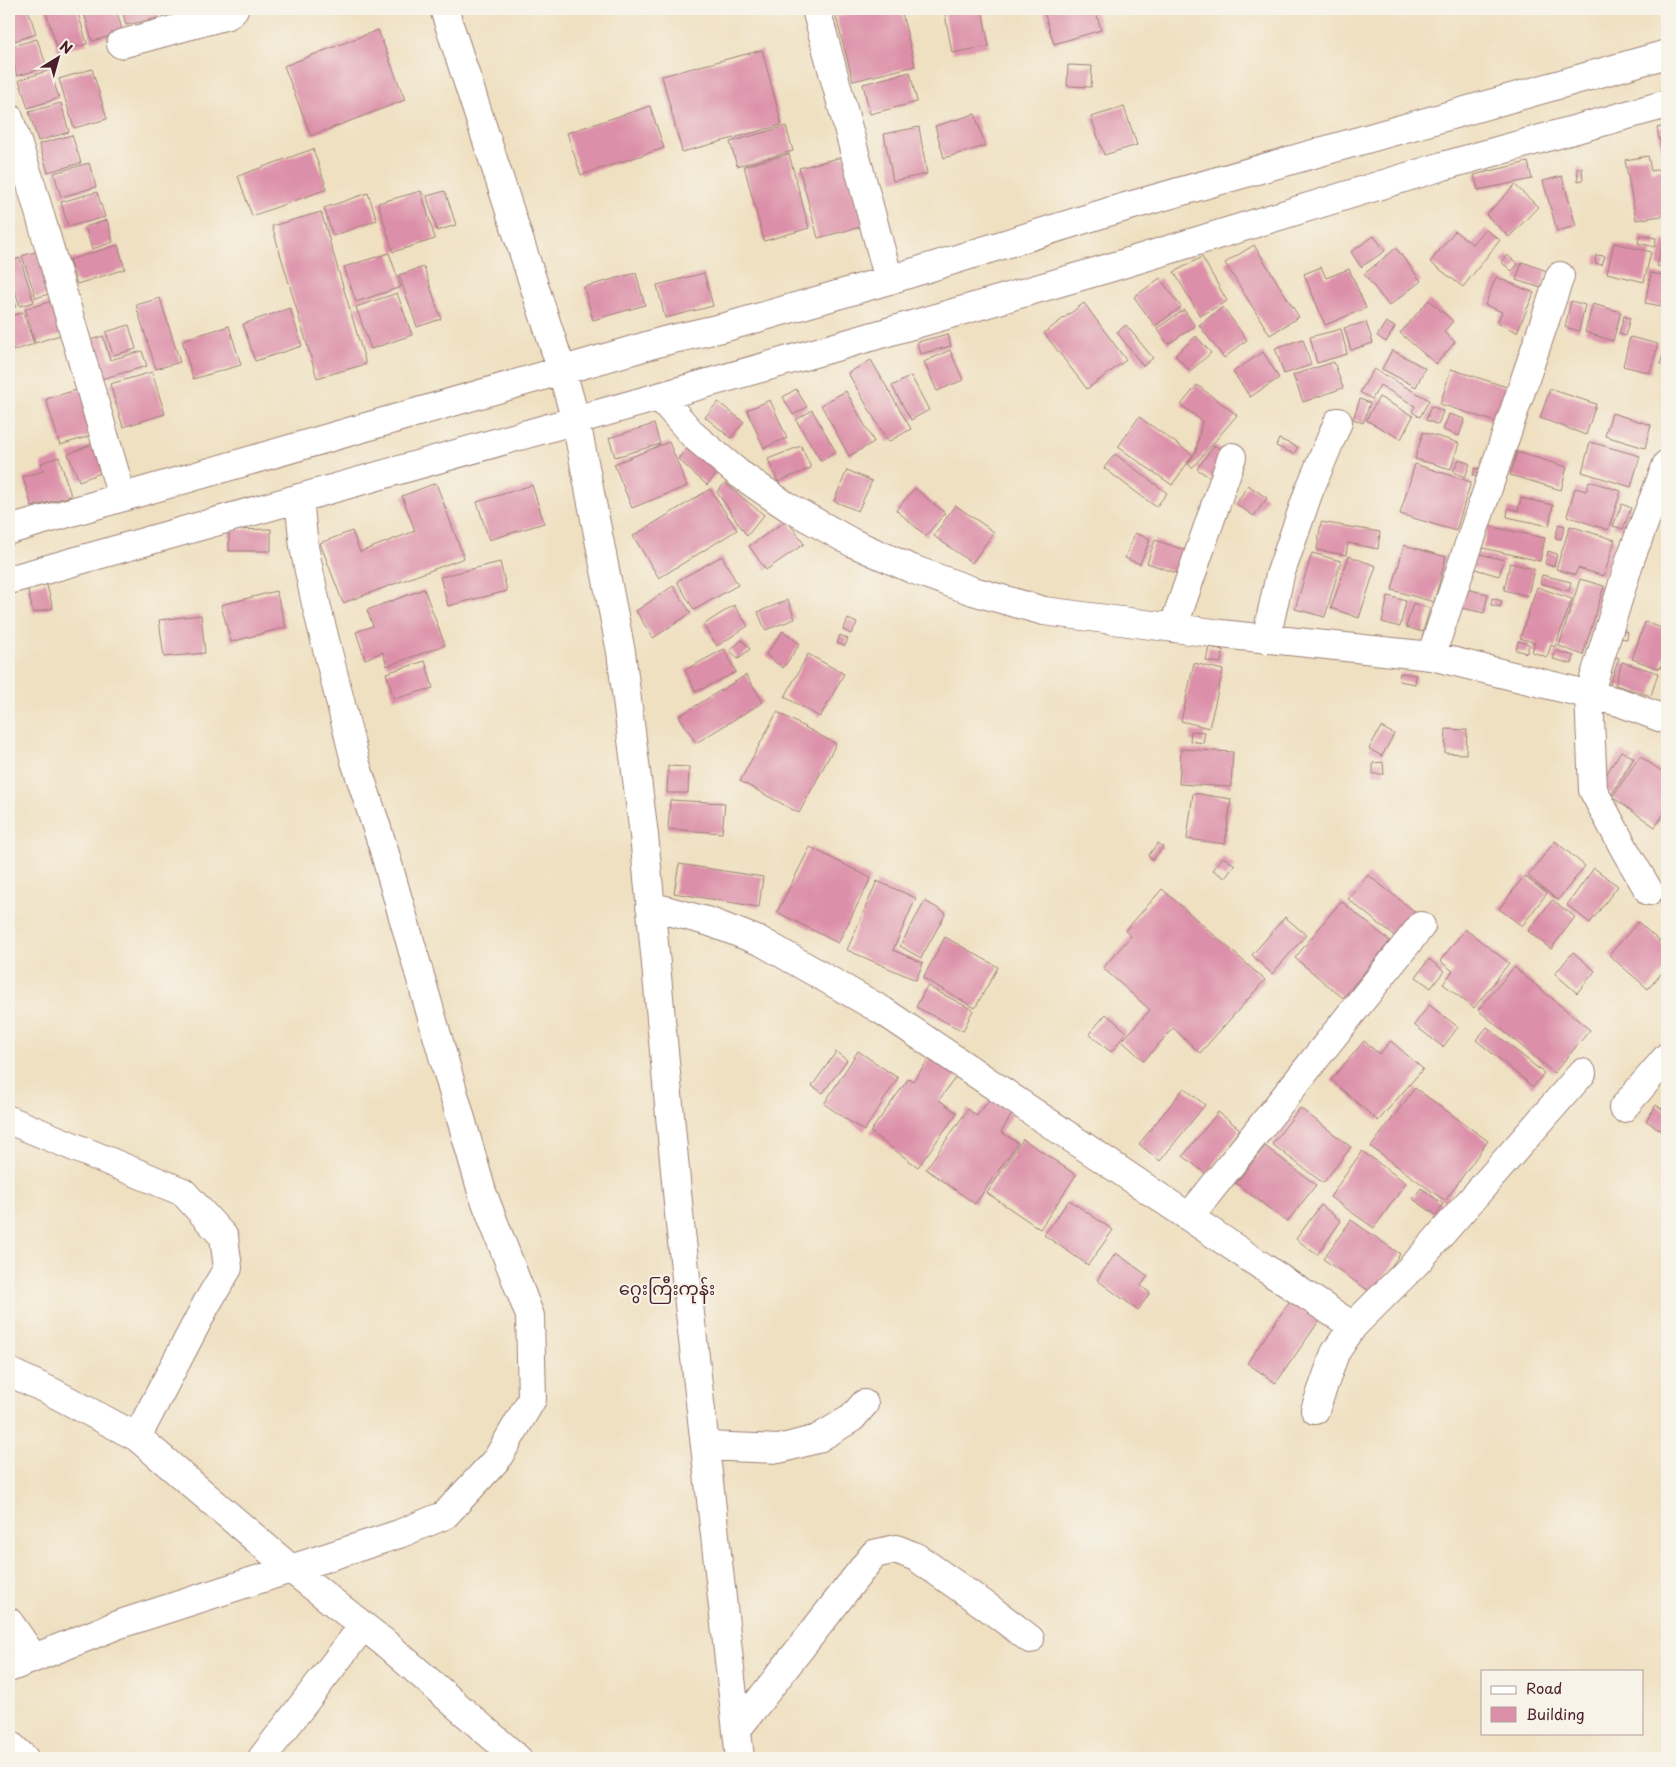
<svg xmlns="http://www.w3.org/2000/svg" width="1676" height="1767" viewBox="0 0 1676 1767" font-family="'Playpen Sans','Noto Sans Myanmar',sans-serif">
<rect width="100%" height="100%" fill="#f7f3e8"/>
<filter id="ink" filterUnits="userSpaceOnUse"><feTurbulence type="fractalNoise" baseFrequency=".02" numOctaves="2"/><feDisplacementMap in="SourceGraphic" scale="10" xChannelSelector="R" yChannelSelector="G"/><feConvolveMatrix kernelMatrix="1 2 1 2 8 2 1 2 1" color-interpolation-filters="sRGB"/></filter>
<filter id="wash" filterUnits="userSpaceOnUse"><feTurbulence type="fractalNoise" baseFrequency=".0096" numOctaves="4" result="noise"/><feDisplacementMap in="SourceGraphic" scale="20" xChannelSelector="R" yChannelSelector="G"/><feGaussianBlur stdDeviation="1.12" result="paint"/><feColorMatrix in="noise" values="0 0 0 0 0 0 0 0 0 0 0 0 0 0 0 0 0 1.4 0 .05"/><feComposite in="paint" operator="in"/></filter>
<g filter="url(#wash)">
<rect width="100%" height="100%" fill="#efe0c1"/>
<g id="blocks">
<path fill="#dc8fa9" d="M9,9H28L36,34L9,43Z
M45,9H77L87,44L58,52Z
M83,9H116L123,33L92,41Z
M122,9H156L158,18L126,25Z
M868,9H901L915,66L853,81L836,17Z
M944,9H982L989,46L952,53Z
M1043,9H1095L1101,30L1054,44Z
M378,30L405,100L311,136L284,66Z
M37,39L47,67L17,76L9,47Z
M762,50L782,125L682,152L662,76Z
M1068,65L1092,66L1091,87L1067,86Z
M92,69L107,119L74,128L59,79Z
M50,70L59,98L28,108L19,80Z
M910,72L917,102L870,114L863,84Z
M61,103L69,132L38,141L29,112Z
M650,106L664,148L581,175L567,133Z
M1124,107L1137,145L1104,155L1091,117Z
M975,114L985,146L944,158L935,126Z
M786,126L793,151L737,166L730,142Z
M1667,126V147L1661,148L1657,128Z
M919,127L927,174L893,181L884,134Z
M72,135L81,163L48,172L39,144Z
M313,149L327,189L252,216L238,176Z
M789,154L809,228L764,241L744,166Z
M846,156L864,226L818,238L799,168Z
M1648,156L1651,171L1665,168L1667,182V215L1636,220L1625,160Z
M1528,162L1532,179L1478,190L1474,175Z
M89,163L96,187L61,197L54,173Z
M1577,168H1582L1583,180L1578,181Z
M1562,176L1576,226L1557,231L1543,181Z
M1515,185L1538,207L1509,237L1486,215Z
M421,191L435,239L393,252L378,203Z
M445,191L456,225L437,231L427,196Z
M97,192L105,217L68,227L61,202Z
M368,193L377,220L333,236L324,208Z
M321,212L366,364L317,378L272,226Z
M107,220L113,242L92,249L85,227Z
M1485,229L1500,240L1463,287L1430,262L1455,231L1472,244Z
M1640,235L1656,238L1655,247L1638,243Z
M1374,236L1385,251L1361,267L1351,252Z
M1663,240L1667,241V269L1657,266Z
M1614,243L1651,252L1644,282L1607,273Z
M118,245L125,269L77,284L69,260Z
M1254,245L1299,317L1270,335L1225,263Z
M1396,248L1421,281L1389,306L1364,274Z
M44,249L58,291L36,298L22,256Z
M389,253L401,287L356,302L344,267Z
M1507,255L1518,264L1512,271L1501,262Z
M1596,255L1605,256L1602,265L1595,263Z
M1202,257L1227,301L1200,316L1174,272Z
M20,258L34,302L20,306L9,273V262Z
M1522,262L1547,271L1541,288L1516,280Z
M424,267L441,319L417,327L399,275Z
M1321,267L1326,278L1349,269L1366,308L1325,325L1304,274Z
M636,273L645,305L593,320L584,287Z
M704,273L713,306L665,318L657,285Z
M1651,273L1667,276V307L1645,303Z
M1496,277L1534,293L1517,332L1497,323L1502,312L1485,305Z
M1160,278L1181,307L1155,326L1134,297Z
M9,285L16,307L9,309Z
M397,293L412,335L371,349L356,307Z
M160,298L180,362L156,369L136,305Z
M56,300L66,333L35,343L25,309Z
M1429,300L1453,321L1444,332L1455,342L1436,364L1400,333Z
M1571,301L1585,305L1579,331L1565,327Z
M1084,303L1126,360L1087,389L1044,333Z
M1593,304L1621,312L1613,341L1585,332Z
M1223,307L1247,340L1224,358L1199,325Z
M290,308L302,346L255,361L243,324Z
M1184,310L1195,326L1168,344L1157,328Z
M23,312L34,344L9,352V317Z
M1624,316L1630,318L1625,336L1619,334Z
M1366,322L1373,343L1351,350L1344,328Z
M1386,322L1395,327L1386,342L1377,336Z
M129,325L136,349L113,355L106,332Z
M1126,325L1153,358L1143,366L1117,332Z
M229,326L241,365L193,379L182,340Z
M1341,329L1347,354L1317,363L1310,337Z
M948,334L951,346L920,354L917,342Z
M103,336L110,360L142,351L147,366L101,379L90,340Z
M1196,336L1211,353L1190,371L1175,355Z
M1630,337L1658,344L1650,373L1623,366Z
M1303,339L1311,365L1284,374L1275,348Z
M1667,342V367L1660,364Z
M950,350L963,380L937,391L924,362Z
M1392,350L1425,368L1416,387L1382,369Z
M1263,352L1279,378L1250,397L1233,372Z
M871,360L911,429L888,442L848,373Z
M1334,362L1343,388L1303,402L1293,375Z
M1374,369L1429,400L1420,417L1412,412L1415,406L1380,385L1372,399L1360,392Z
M1451,369L1510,388L1499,423L1440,404Z
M152,372L165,414L123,427L110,384Z
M911,376L929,410L911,420L892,386Z
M1197,385L1237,415L1192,468L1188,464L1196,451L1202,421L1181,405Z
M83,388L97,434L60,445L46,399Z
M796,389L807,407L793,415L783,397Z
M1550,389L1596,404L1586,435L1540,418Z
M846,391L874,442L849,456L821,405Z
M1379,397L1413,416L1401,439L1366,420Z
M1360,399L1370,403L1363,423L1353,419Z
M770,400L787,438L764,448L747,410Z
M718,402L744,422L731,438L705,417Z
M1431,406L1443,411L1438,425L1426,420Z
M812,410L836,452L821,461L796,420Z
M1612,413L1651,425L1645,448L1605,436Z
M1449,414L1465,419L1459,436L1443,430Z
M1139,417L1193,455L1172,485L1118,447Z
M654,424L660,444L615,457L609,438Z
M1423,432L1459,443L1451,469L1415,459Z
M1279,439L1298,447L1294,454L1276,446Z
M694,440L723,466L707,485L678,459Z
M669,442L687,486L632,508L614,464Z
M1590,442L1640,456L1631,487L1582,472Z
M95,443L106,471L79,481L68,454Z
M1214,445L1230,456L1214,480L1197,469Z
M801,446L811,468L778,482L768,459Z
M1517,452L1567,467L1561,490L1510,475Z
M1115,454L1167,493L1156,507L1104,468Z
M59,457L71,496L32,507L23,477L43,471L41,463Z
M1459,459L1470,464L1465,477L1453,472Z
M1415,464L1471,482L1456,531L1400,514Z
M1475,468L1481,469L1479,477L1473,476Z
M847,470L872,481L858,511L834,501Z
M1589,481L1621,491L1608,530L1567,516L1575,488L1586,491Z
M436,483L464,558L343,603L320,543L352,531L360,552L415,531L402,496Z
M725,483L764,515L747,536L717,492Z
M532,485L544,523L489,540L477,502Z
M1248,485L1267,498L1254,516L1236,504Z
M915,488L945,513L926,536L896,510Z
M710,489L737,530L659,578L633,536Z
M9,493L17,520L9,522Z
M1521,498L1553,505L1549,526L1507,517L1508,508L1518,511Z
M1622,504L1631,508L1623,529L1613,526Z
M955,505L994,532L972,563L934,536Z
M787,520L804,544L766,570L749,546Z
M1321,522L1380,532L1378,549L1348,543L1346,555L1317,550Z
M1559,524L1565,526L1561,539L1555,538Z
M1488,526L1545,538L1540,561L1483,548Z
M1570,526L1615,540L1604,576L1578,568L1575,575L1556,569Z
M271,529V551H229V530Z
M1135,533L1150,539L1140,564L1125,558Z
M1155,540L1190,552L1182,575L1147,563Z
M1404,545L1446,557L1434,602L1392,590Z
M1548,551L1557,554L1554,566L1545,564Z
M1312,553L1341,561L1325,617L1295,609Z
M1476,553L1504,560L1499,576L1472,568Z
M722,556L738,585L694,610L677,581Z
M1349,556L1376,566L1359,618L1331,608Z
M500,562L507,591L448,606L440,577Z
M1510,563L1534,569L1528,596L1504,590Z
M1542,575L1571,582L1569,591L1540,583Z
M1580,579L1604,586L1583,655L1559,646Z
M46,582L53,608L33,613L27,587Z
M673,586L691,613L653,638L636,611Z
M1537,587L1572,599L1555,647L1551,645L1547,657L1532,652L1535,643L1520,638Z
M424,589L445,645L387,666L383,652L365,659L356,632L373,626L367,610Z
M1466,589L1488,594L1484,613L1462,608Z
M276,591L286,627L231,642L221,605Z
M1388,596L1406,601L1400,627L1382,622Z
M1492,598L1502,601L1500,607L1491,605Z
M788,600L795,619L765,630L758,612Z
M1413,603L1430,608L1423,632L1406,627Z
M734,605L748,626L717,646L703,625Z
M201,615L205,653L164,657L159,620Z
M848,619L857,623L851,634L843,630Z
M1645,622L1667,630V647L1660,669L1632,659Z
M1619,630L1628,632L1627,639L1618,638Z
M783,631L800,644L783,668L766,655Z
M840,635L848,639L845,646L837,643Z
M742,640L750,649L738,659L730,650Z
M1518,641L1529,644L1527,653L1516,650Z
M1209,647L1223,650L1221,663L1206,661Z
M724,649L736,672L696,692L685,670Z
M1556,651L1574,656L1572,664L1553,659Z
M808,654L844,674L820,717L785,697Z
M1608,654L1619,658L1609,686L1598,682Z
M425,661L433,688L394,699L386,673Z
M1622,662L1658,673L1651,696L1615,685Z
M1194,663L1223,670L1209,728L1181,721Z
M1400,673L1416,675L1415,684L1399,681Z
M746,675L763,702L696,743L679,716Z
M777,712L836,744L799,813L740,781Z
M1381,727L1394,734L1382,756L1369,749Z
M1446,729L1467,730L1466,754L1445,753Z
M1191,731L1205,732L1203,743L1190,741Z
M1181,749L1233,752L1231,787L1179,784Z
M1621,751L1634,758L1612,794L1599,786Z
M1640,756L1667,775V809L1655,827L1612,797Z
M1383,762L1384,774H1373V763Z
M668,766L689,767L688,793H667Z
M1193,793L1231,799L1225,844L1187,839Z
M670,800L725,803L722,833L668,829Z
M1555,841L1585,866L1558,900L1528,876Z
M1158,843L1163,847L1153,860L1148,856Z
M810,847L871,878L838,943L777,912Z
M1223,857L1235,865L1225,878L1213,870Z
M679,864L763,877L759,907L674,893Z
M1594,868L1618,886L1590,923L1567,905Z
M1368,875L1418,914L1398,939L1348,899Z
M1524,876L1547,893L1522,926L1499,909Z
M877,881L916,898L893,950L923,963L916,980L847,950Z
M1162,889L1265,980L1200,1053L1173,1028L1144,1061L1122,1041L1150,1010L1103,968L1131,936L1125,931Z
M1552,900L1575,917L1551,949L1528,931Z
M925,901L946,913L921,958L900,946Z
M1341,901L1390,941L1343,998L1295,958Z
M1285,917L1306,935L1272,974L1252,955Z
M1638,922L1667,948V967L1648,989L1609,955Z
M1465,929L1509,963L1474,1008L1443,984L1453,971L1440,961Z
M945,937L998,967L975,1008L923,978Z
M1573,952L1595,971L1577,993L1555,974Z
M1429,959L1444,971L1431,988L1416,977Z
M1514,967L1590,1030L1554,1073L1478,1010Z
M927,986L973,1010L963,1031L916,1007Z
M1429,1005L1458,1027L1443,1047L1414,1025Z
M1106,1014L1127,1032L1111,1052L1089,1034Z
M1487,1027L1544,1073L1533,1087L1476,1040Z
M1364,1041L1379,1054L1391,1041L1423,1069L1378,1121L1331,1080Z
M858,1051L898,1078L864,1131L824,1104Z
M836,1052L847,1060L823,1093L812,1086Z
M932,1055L958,1074L939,1100L957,1113L918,1167L870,1132L909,1078L913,1081Z
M1184,1088L1205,1105L1160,1161L1139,1144Z
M1415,1088L1488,1141L1445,1201L1371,1147Z
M990,1099L1012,1114L1001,1132L1018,1143L975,1204L926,1169L968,1109L977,1116Z
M1656,1105L1667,1112V1134L1646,1121Z
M1300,1108L1351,1147L1323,1183L1272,1144Z
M1218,1112L1240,1129L1206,1174L1183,1156Z
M1023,1139L1076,1175L1040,1229L987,1193Z
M1265,1146L1316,1185L1287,1222L1236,1183Z
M1362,1151L1406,1183L1374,1228L1330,1197Z
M1421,1188L1443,1204L1436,1215L1413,1199Z
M1069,1200L1113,1230L1088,1265L1044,1235Z
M1321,1205L1341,1221L1317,1255L1296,1239Z
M1351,1220L1400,1254L1372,1293L1323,1259Z
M1116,1253L1148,1276L1141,1286L1150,1293L1138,1310L1097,1280Z
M1290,1301L1319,1321L1276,1383L1247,1363Z"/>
</g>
</g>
<g filter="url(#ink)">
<use href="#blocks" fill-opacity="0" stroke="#9c8076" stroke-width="1"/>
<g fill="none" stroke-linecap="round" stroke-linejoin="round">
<defs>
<path id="minor" d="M444,9L562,371L576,421L621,652L644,835L680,1224L740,1758
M816,9L889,280
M121,44L228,15L234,9
M9,118L30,181L122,497
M660,397L694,436L738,473L788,507L853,543L912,569L973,591L1044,611L1221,634L1431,656L1619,702L1667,720
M9,530L664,341L726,327L889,280L1108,212L1667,54
M9,580L839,346L1109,268L1443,166L1667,104
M1173,628L1232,457
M1266,639L1280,575L1309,491L1338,422
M1431,656L1560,276
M1649,891L1626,852L1593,790L1589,695L1631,557L1667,464
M650,906L710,922L762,942L883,1011L1281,1279L1353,1326
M1623,1108L1667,1057
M9,1120L183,1192L224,1237L228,1268L207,1303L137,1437
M1189,1217L1421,926
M9,1372L50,1391L137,1437L291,1569L385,1643L517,1758
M1315,1410L1335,1353L1353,1326L1417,1262L1582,1073
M705,1446L779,1449L817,1439L852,1418L864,1404
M9,1622L34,1658
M9,1668L117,1625L399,1534L445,1515L497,1459L532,1399L530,1316L482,1192L383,847L355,761L316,604L304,547L299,498
M738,1728L874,1554L896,1549L916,1557L989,1608L1030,1639
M9,1744L24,1758
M262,1758L363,1626"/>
</defs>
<use href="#minor" stroke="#9c8076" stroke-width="30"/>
<use href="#minor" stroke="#fff" stroke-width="28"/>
</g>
</g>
<g text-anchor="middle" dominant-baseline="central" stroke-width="4" stroke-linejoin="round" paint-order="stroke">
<g font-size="18" fill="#4a1f2b" stroke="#f7f3e8">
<text x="667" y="1287">ဂွေးကြီးကုန်း</text>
</g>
</g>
<rect width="1676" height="1767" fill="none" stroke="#f7f3e8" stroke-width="30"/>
<rect x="1481" y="1670" width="162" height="65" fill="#f7f3e8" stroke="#b29e9c"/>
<rect x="1491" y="1686" width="25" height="8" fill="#ffffff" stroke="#b29e9c"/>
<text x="1526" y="1694" font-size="15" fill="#4a1f2b">Road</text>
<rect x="1491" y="1707" width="25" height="15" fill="#dc8fa9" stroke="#b29e9c"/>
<text x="1526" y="1720" font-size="15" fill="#4a1f2b">Building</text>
<g transform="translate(58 58) rotate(37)" stroke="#f7f3e8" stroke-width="4" paint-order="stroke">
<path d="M0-4L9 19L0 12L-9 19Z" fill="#4a1f2b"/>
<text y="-8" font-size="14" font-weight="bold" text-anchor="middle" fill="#4a1f2b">N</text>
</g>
</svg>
